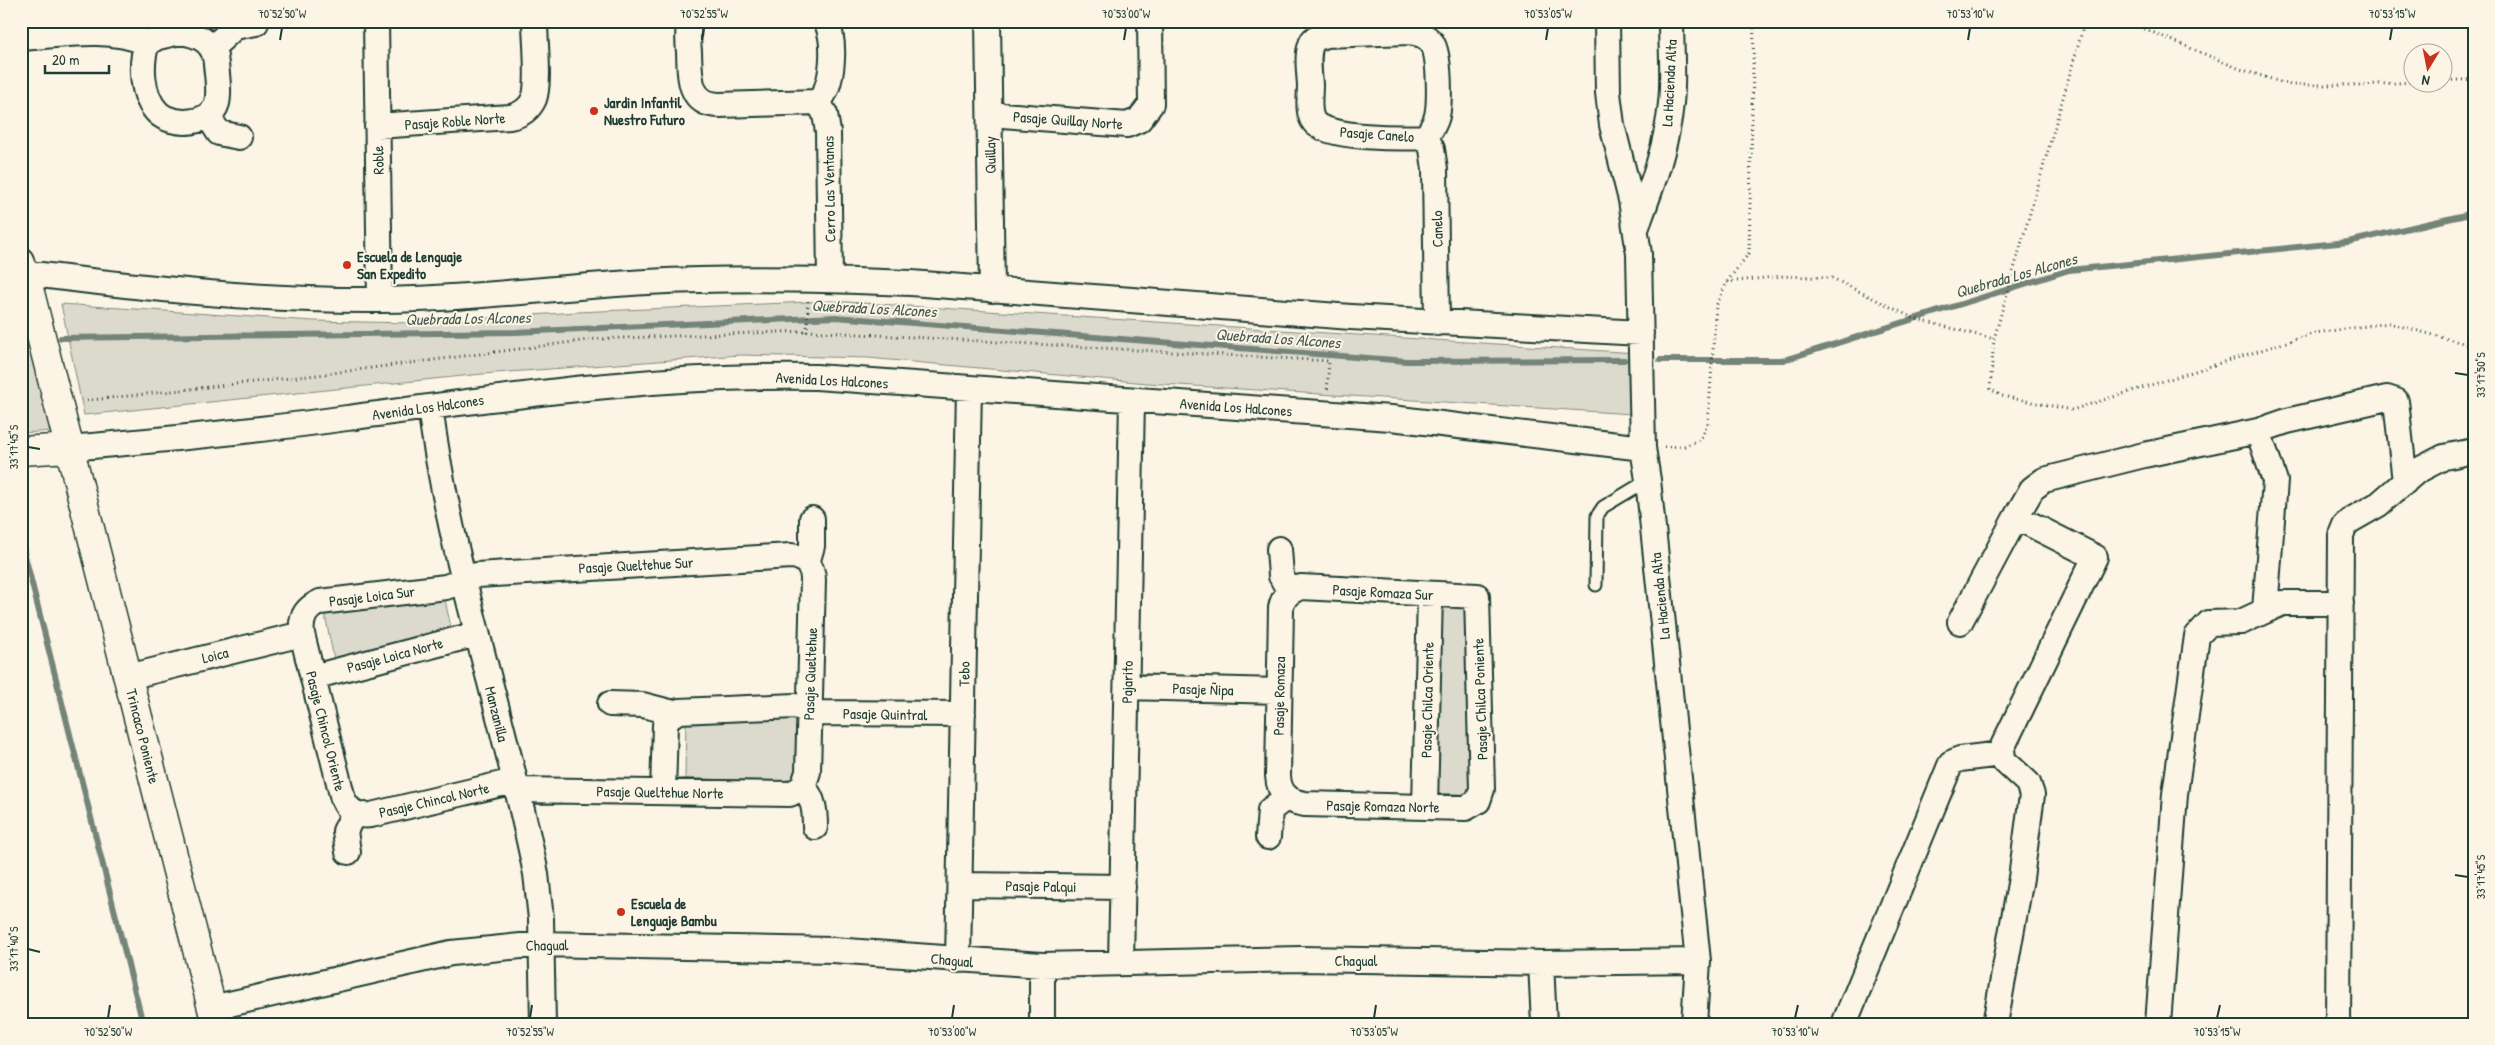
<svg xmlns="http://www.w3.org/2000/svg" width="2495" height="1045" viewBox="0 0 2495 1045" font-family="'Patrick Hand',sans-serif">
<rect width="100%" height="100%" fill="#fcf5e5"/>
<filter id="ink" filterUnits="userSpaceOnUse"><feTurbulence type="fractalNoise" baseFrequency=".02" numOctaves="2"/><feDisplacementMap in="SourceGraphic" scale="10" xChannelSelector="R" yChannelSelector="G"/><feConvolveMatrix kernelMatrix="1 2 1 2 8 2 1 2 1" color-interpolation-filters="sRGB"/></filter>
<g filter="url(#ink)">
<path fill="#dcdacc" stroke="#7e8c80" d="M832,301L1636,353L1632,414L1147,383L868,358L740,355L482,374L84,415L61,304L313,321L413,323L577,312Z
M21,313L54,431L21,433Z
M444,596L453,636L334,659L325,615Z
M1474,603V798L1433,797L1434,604Z
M686,715L802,717L801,781L685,779Z"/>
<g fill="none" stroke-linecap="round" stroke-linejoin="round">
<path stroke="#758479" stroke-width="6" d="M61,338L516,332L835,317L1407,361L1624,360
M1660,360H1784L2069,270L2348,242L2474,213
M21,540L143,1024"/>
<defs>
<path id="service" d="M1596,585L1597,516L1603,507L1648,480"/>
<path id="minor" d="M376,21L380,300
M690,21C687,31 688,42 689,52C690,76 688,104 719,105L818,102C834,86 836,41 826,21
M988,21L992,290
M1607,21L1608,93L1612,125L1631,200L1639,254L1643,448L1648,480L1698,961L1694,1024
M180,32C200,35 215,42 216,64C217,76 220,91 217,103C211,125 173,127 158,113C141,96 140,64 147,43L158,37Z
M1408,32C1418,33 1426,35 1432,43C1440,55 1440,102 1437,116C1435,124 1431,130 1426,137C1405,138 1326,139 1314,122C1307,113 1310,96 1310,85C1309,70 1306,52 1313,40L1325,35Z
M21,38C62,35 109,26 147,43
M212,48L235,27L256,23
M818,102L825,114L828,132L830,279
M990,114L1127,125L1139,120L1151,104L1150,21
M208,116L219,133L239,137
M377,126L510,117C521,115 529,110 534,99C540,84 535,40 535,21
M1426,137L1432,149L1435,169L1437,323
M1636,229C1651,188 1667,147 1671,103C1674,76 1671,48 1671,21
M21,260L25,273C143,288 261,301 380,300C470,299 558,287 647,282C735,277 823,279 911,283L1351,317L1641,333
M430,407C451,566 505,717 536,874L541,919L543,1024
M2258,431L2275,481L2265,610
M69,448C162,440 255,431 347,418C505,397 656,374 816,377L1391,418L1643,448
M2016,517L2032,489L2044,480L2144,455L2258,431L2287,421L2387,398L2396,401L2405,482
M1279,549L1281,576L1290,592
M807,563L812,546V519
M1301,587L1477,596L1482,789L1478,801L1466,808L1305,804C1288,802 1279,793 1278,776L1281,608C1283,596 1290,591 1301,587Z
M1960,622L2016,517L2095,557L2002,748L2003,760L2028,783L2032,795L2021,878L1995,1024
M128,677L302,634
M313,677L477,634
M1127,687L1279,691
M610,704L643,705L674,713
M514,781L371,815C358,817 348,811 343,799L302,634C300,618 306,608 320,602L446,587L477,575L791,556C805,557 813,566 813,580L808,772L803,787L790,794L517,790
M803,787C814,798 815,812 815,827
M663,792L665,725L670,716L679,711L795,706L818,713L963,714
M1425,806L1430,594
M1268,837L1270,810L1287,797
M348,852L345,831L354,813
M960,885L1123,887
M958,960L969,388
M1121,963L1132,400
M1541,963L1544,1024
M212,1008L451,953L541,944L833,950L1042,965L1301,959L1541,963L1698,961
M1042,1024V965
M1844,1024L1951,763L1960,759L2001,754
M2158,1024L2175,794L2197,636L2209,623L2241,622L2282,603H2341
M2338,1024L2341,535L2345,525L2351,520L2379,504L2417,471L2444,457L2474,451"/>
<path id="tertiary" d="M21,273H25L216,1024
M21,451L69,448"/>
</defs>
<use href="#service" stroke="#1f3d34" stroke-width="15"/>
<use href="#minor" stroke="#1f3d34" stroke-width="28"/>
<use href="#tertiary" stroke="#1f3d34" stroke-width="31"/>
<path stroke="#1f3d34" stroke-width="3" stroke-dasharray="1 4" stroke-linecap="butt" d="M2085,21L1994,339L1990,389L2002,396L2072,410L2315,333L2389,323L2474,346
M2126,21L2240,69L2290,85H2361L2415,82
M2442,81L2474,79
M1727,282L1783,276L1832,278L1915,319L1994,339
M808,301L807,331L1329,361L1327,392
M82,401L317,375L596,339L807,331
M1664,447L1684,446L1700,440L1708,423L1716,306L1727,282L1749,253L1754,21"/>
<use href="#service" stroke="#fcf5e5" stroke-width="11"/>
<use href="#minor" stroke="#fcf5e5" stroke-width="24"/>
<use href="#tertiary" stroke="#fcf5e5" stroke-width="28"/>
</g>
</g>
<path fill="none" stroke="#1f3d34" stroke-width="2" d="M280,40L282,28M702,40L704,28M1124,40L1126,28M1546,40L1548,28M1968,40L1970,28M2390,40L2392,28M2455,373L2468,375M28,447L40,449M2455,875L2468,877M28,949L40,952M108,1018L110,1005M530,1018L532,1005M952,1018L954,1005M1374,1018L1376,1005M1795,1018L1798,1005M2217,1018L2220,1005"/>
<g fill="#c8321e" stroke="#fcf5e5" stroke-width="2">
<circle cx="594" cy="111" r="5"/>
<circle cx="347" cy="265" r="5"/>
<circle cx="621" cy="912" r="5"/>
</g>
<g text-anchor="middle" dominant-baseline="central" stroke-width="4" stroke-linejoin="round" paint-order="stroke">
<g font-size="15" fill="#1f3d34" stroke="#fcf5e5">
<text transform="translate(1669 83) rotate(-87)">La Hacienda Alta</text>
<text transform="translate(1068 120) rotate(4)">Pasaje Quillay Norte</text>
<text transform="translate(455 121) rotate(-4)">Pasaje Roble Norte</text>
<text transform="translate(1377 134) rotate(4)">Pasaje Canelo</text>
<text transform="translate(990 155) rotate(-91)">Quillay</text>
<text transform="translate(378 160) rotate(-91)">Roble</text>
<text transform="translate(829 189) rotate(-91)">Cerro Las Ventanas</text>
<text transform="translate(1437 229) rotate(-91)">Canelo</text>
<text transform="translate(832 380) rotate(3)">Avenida Los Halcones</text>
<text transform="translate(428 407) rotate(-8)">Avenida Los Halcones</text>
<text transform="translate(1236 407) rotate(4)">Avenida Los Halcones</text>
<text transform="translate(636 565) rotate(-3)">Pasaje Queltehue Sur</text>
<text transform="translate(1383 592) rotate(3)">Pasaje Romaza Sur</text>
<text transform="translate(372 596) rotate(-7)">Pasaje Loica Sur</text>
<text transform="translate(1660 596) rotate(-96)">La Hacienda Alta</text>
<text transform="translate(215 655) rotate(-14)">Loica</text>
<text transform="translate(395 655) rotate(-15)">Pasaje Loica Norte</text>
<text transform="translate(810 674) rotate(-88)">Pasaje Queltehue</text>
<text transform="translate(964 674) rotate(-89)">Tebo</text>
<text transform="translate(1127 682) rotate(-89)">Pajarito</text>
<text transform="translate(1203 689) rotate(2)">Pasaje Ñipa</text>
<text transform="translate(1279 696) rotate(-89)">Pasaje Romaza</text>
<text transform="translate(1480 699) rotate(-92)">Pasaje Chilca Poniente</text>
<text transform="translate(1427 700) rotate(-89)">Pasaje Chilca Oriente</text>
<text transform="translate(497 714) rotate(76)">Manzanilla</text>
<text transform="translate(885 714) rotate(1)">Pasaje Quintral</text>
<text transform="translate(326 731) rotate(76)">Pasaje Chincol Oriente</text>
<text transform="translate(143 736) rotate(76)">Trincaco Poniente</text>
<text transform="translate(660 792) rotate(1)">Pasaje Queltehue Norte</text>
<text transform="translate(434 800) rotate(-13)">Pasaje Chincol Norte</text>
<text transform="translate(1383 806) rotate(1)">Pasaje Romaza Norte</text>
<text transform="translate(1041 886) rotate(1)">Pasaje Palqui</text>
<text transform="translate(547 945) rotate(-1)">Chagual</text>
<text transform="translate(952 960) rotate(5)">Chagual</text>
<text x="1356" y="960">Chagual</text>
</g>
<g font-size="15" font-weight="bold" fill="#1f3d34" stroke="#fcf5e5" text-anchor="start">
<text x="604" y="102">Jardin Infantil<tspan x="604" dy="17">Nuestro Futuro</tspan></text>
<text x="357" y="256">Escuela de Lenguaje<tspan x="357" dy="17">San Expedito</tspan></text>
<text x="631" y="903">Escuela de<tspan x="631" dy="17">Lenguaje Bambu</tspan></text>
</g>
<g font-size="16" font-style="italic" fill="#435a51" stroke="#fcf5e5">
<text transform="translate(2016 275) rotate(-16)">Quebrada Los Alcones</text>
<text transform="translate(874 308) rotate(3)">Quebrada Los Alcones</text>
<text transform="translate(468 318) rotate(-1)">Quebrada Los Alcones</text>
<text transform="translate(1278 338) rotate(4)">Quebrada Los Alcones</text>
</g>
</g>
<rect width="2495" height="1045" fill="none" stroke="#fcf5e5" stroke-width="55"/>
<g transform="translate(2428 68) rotate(190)"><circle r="24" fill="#fcf5e5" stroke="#a4ab9e"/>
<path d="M0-4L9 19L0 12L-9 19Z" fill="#c8321e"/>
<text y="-8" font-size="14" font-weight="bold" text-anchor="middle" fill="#1f3d34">N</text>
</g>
<path d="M45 65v8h64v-8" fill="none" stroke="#1f3d34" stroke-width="2.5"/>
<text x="52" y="65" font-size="15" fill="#1f3d34" stroke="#fcf5e5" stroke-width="4" paint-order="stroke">20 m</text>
<rect x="28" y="28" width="2440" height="990" fill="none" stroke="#1f3d34" stroke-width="2"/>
<g font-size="12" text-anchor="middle" fill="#1f3d34">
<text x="282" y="18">70°52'50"W</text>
<text x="704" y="18">70°52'55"W</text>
<text x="1126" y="18">70°53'00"W</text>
<text x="1548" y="18">70°53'05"W</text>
<text x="1970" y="18">70°53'10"W</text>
<text x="2392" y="18">70°53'15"W</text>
<text transform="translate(2481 375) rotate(-90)" y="4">33°17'50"S</text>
<text transform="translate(14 447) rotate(-90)" y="4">33°17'45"S</text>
<text transform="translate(2481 877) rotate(-90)" y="4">33°17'45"S</text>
<text transform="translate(14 949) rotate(-90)" y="4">33°17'40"S</text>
<text x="108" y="1036">70°52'50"W</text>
<text x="530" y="1036">70°52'55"W</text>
<text x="952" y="1036">70°53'00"W</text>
<text x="1374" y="1036">70°53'05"W</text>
<text x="1795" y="1036">70°53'10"W</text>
<text x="2217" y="1036">70°53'15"W</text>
</g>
</svg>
